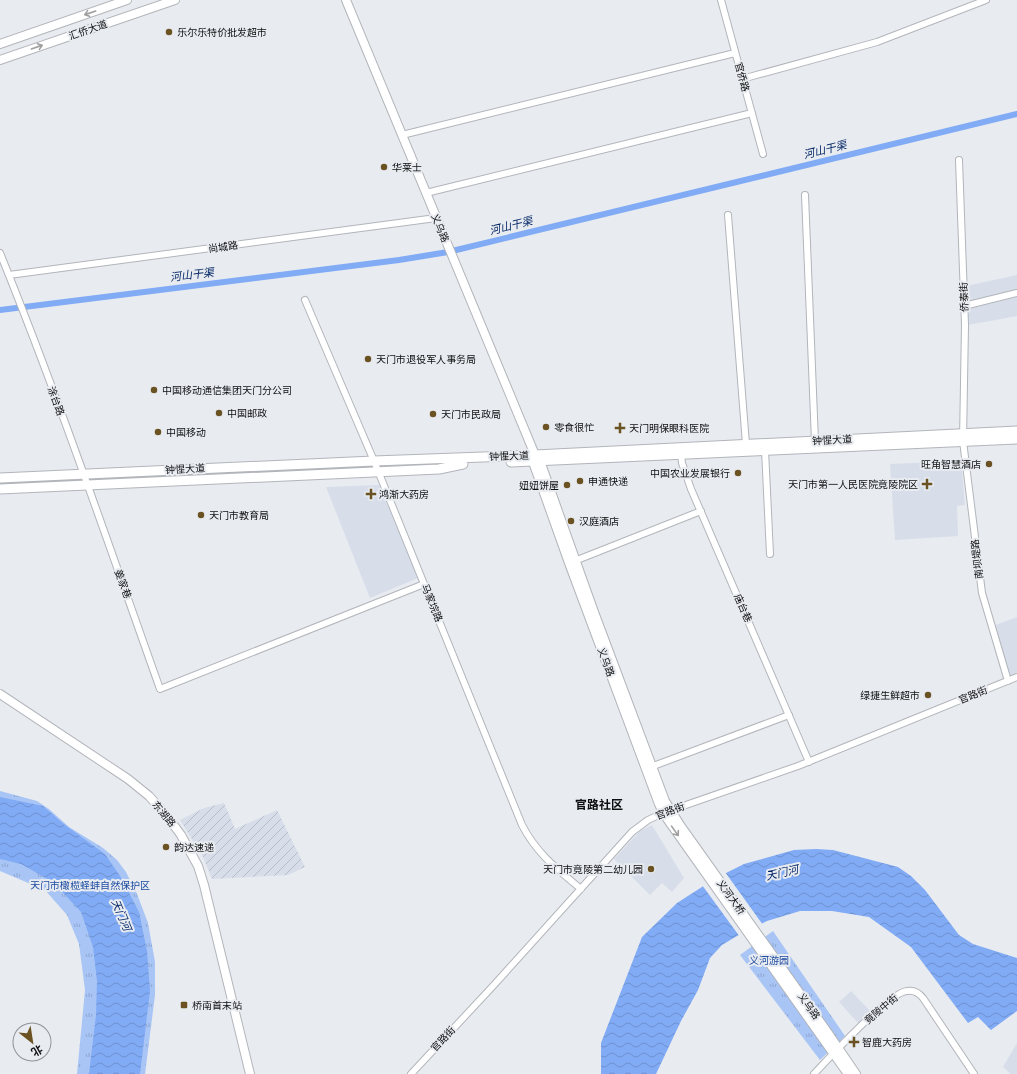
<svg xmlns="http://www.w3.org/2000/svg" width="1017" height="1074" viewBox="0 0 1017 1074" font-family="Roboto,'Noto Sans SC',sans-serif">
<defs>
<pattern id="industrial-furrows" width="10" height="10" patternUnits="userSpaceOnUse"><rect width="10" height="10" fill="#d7deea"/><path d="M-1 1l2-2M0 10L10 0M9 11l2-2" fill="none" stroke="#b7bdc8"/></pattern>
<pattern id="park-tufts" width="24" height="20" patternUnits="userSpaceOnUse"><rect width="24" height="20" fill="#a8c5f6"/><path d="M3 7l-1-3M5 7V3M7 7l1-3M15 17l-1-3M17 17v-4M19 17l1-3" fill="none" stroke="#8fa8d2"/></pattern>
<pattern id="water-waves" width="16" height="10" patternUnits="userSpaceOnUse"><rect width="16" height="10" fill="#81abf5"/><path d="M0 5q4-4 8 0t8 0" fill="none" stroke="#6e92d1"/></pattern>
</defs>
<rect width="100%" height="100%" fill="#e8ebf0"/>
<path fill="#d7deea" d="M1017,275V316L968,325L966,286Z
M961,461L965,505L957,506L958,536L895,540L890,464Z
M379,485L418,578L370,598L326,487Z
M1017,617V673L1010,676L993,626Z
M652,825L684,878L672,892L662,883L650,895L614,859L640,831Z
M851,991L871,1012L859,1024L839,1002Z
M1017,1043V1074H1011L1003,1067Z"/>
<path fill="url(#industrial-furrows)" d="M224,803L235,829L277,810L305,867L288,875L212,879L203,857L180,820L204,808Z"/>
<path fill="url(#park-tufts)" d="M0,791L37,801L49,809L69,827L103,848L117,860L126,872L137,894L148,923L155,962V995L145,1074H77L85,990L79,944L67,915L45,890L0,871Z
M773,931L845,1036L820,1060L740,955Z"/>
<path fill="url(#water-waves)" d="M0,797L43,806L65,825L105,854L122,879L139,912L147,951L150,991L140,1074H89L96,1015L97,981L93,947L81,912L53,882L21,864L0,859Z
M816,849L833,850L898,867L911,876L925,890L959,935L973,944L1017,958V1011L991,1030L978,1017L968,1023L911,947L869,917L832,911H800L767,921L737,936L722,945L710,958L698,990L681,1021L656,1074H601V1043L642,937L677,903L716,878L744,864L794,850Z"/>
<path fill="#e8ebf0" d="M725,872L763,925L740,937L702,885Z"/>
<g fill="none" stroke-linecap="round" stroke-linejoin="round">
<path stroke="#81abf5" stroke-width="6" d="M0,310L399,260L448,252L1017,114"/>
<defs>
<path id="minor" d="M721,0L763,154
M742,79L877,42L986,0
M402,135L735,53
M959,160L965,325L963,441L982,593L1008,681
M426,193L752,113
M805,195L815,441
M728,215L746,444
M0,253C58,396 108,543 160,689L424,584
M9,275L436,218
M305,300L374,461L522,825C537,854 557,869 581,889
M964,306L1017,293
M765,450L770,554
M681,454L682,463L691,489L809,762
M572,562L701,511
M648,768L789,715
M411,1074L493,986L632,832L648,820L663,813L798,766L1017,677
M814,1074C828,1059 890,992 907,991C913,990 919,993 923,998L974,1074"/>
<path id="major" d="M346,0L535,455L540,461L594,612L665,801L680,825L828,1033L856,1074
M0,44L127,0
M0,60L175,0
M535,456L533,462L569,563L659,804L663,813L848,1074
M0,694L128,779L149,796L167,816L181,835L198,866L204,885L250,1074"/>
<path id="highway" d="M511,462L1017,439
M0,478L374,461L535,455L1017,431
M0,489L439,469L463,464"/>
</defs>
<use href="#minor" stroke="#b2b5ba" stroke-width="8"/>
<use href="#major" stroke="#b2b5ba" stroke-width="10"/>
<use href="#highway" stroke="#b2b5ba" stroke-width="11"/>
<use href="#minor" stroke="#fff" stroke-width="6"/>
<use href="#major" stroke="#fff" stroke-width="8"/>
<use href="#highway" stroke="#fff" stroke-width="9"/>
</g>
<defs><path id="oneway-shaft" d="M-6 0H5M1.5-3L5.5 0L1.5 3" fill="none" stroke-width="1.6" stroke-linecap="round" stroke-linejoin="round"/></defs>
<g stroke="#9f9f9f">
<use href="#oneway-shaft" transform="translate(90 13) rotate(161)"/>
<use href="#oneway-shaft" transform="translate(37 47) rotate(-19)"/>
<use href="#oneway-shaft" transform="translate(675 831) rotate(55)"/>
</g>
<g fill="#6b5223" stroke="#e8ebf0" stroke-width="1.5">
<circle cx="169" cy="32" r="4"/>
<circle cx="384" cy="167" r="4"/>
<circle cx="368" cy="359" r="4"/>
<circle cx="154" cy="390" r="4"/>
<circle cx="219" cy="413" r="4"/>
<circle cx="433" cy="414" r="4"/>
<circle cx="546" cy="427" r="4"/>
<path d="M618 422h4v4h4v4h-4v4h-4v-4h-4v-4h4z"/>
<circle cx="158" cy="432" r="4"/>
<circle cx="989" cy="464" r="4"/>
<circle cx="738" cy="473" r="4"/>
<circle cx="580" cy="481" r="4"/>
<path d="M925 478h4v4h4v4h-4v4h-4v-4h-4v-4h4z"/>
<circle cx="567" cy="485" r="4"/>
<path d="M369 488h4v4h4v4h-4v4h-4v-4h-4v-4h4z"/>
<circle cx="201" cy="515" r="4"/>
<circle cx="571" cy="521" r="4"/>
<circle cx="928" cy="695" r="4"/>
<circle cx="166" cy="847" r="4"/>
<circle cx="651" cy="869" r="4"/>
<rect x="180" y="1001" width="8" height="8" rx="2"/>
<path d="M852 1036h4v4h4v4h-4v4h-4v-4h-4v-4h4z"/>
</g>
<g text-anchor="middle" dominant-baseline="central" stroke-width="4" stroke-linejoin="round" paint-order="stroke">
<g font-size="10" fill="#0e0f10" stroke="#e8ebf0">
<text transform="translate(88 30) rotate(-19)">汇侨大道</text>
<text transform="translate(742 77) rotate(75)">官侨路</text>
<text transform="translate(440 228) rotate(67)">义乌路</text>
<text transform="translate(223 247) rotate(-8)">尚城路</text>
<text transform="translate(964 297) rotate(-92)">侨泰街</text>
<text transform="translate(56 401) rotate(70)">涂台路</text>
<text transform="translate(832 440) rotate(-3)">钟惺大道</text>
<text transform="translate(509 456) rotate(-2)">钟惺大道</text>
<text transform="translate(185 469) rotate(-3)">钟惺大道</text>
<text transform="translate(977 559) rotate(-97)">南坝堤路</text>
<text transform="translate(123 584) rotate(70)">姜家巷</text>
<text transform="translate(432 603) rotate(68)">马家垸路</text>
<text transform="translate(743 608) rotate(66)">庙台巷</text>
<text transform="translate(606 662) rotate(70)">义乌路</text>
<text transform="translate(973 695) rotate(-22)">官路街</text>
<text transform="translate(670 811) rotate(-21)">官路街</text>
<text transform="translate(164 814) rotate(50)">东湖路</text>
<text transform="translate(731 897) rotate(54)">义河大桥</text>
<text transform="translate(809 1006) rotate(55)">义乌路</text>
<text transform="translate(881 1009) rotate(-40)">竟陵中街</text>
<text transform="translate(443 1039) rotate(-47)">官路街</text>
</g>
<g font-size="10" fill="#0e0f10" stroke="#e8ebf0" text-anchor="start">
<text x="177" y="32">乐尔乐特价批发超市</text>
<text x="392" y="167">华莱士</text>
<text x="376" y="359">天门市退役军人事务局</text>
<text x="162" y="390">中国移动通信集团天门分公司</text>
<text x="227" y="413">中国邮政</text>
<text x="441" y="414">天门市民政局</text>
<text x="554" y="427">零食很忙</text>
<text x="629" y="428">天门明保眼科医院</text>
<text x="166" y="432">中国移动</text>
<text x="981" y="464" text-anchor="end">旺角智慧酒店</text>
<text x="730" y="473" text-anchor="end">中国农业发展银行</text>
<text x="588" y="481">申通快递</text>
<text x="918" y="484" text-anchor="end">天门市第一人民医院竟陵院区</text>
<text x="559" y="485" text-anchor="end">妞妞饼屋</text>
<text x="379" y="494">鸿渐大药房</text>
<text x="209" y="515">天门市教育局</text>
<text x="579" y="521">汉庭酒店</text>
<text x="920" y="695" text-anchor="end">绿捷生鲜超市</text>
<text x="174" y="847">韵达速递</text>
<text x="643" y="869" text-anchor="end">天门市竟陵第二幼儿园</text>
<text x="192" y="1005">桥南首末站</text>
<text x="862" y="1042">智鹿大药房</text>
</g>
<g font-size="10" fill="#1c4ca1" stroke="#e8ebf0">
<text x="90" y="885">天门市橄榄蛏蚌自然保护区</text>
<text x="769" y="960">义河游园</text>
</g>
<g font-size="11" font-style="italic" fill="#042766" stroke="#e8ebf0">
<text transform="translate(825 150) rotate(-14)">河山干渠</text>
<text transform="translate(511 226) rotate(-14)">河山干渠</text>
<text transform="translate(192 275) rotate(-7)">河山干渠</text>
<text transform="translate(782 873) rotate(-13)">天门河</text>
<text transform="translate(121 915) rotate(67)">天门河</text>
</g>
<g font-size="12" font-weight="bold" fill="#0e0f10" stroke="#e8ebf0">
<text x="599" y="805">官路社区</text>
</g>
</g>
<g transform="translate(32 1042) rotate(150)"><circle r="19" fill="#e8ebf0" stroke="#919396"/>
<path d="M0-3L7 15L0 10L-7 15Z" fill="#6b5223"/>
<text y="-6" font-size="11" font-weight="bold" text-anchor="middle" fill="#0e0f10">北</text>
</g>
</svg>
